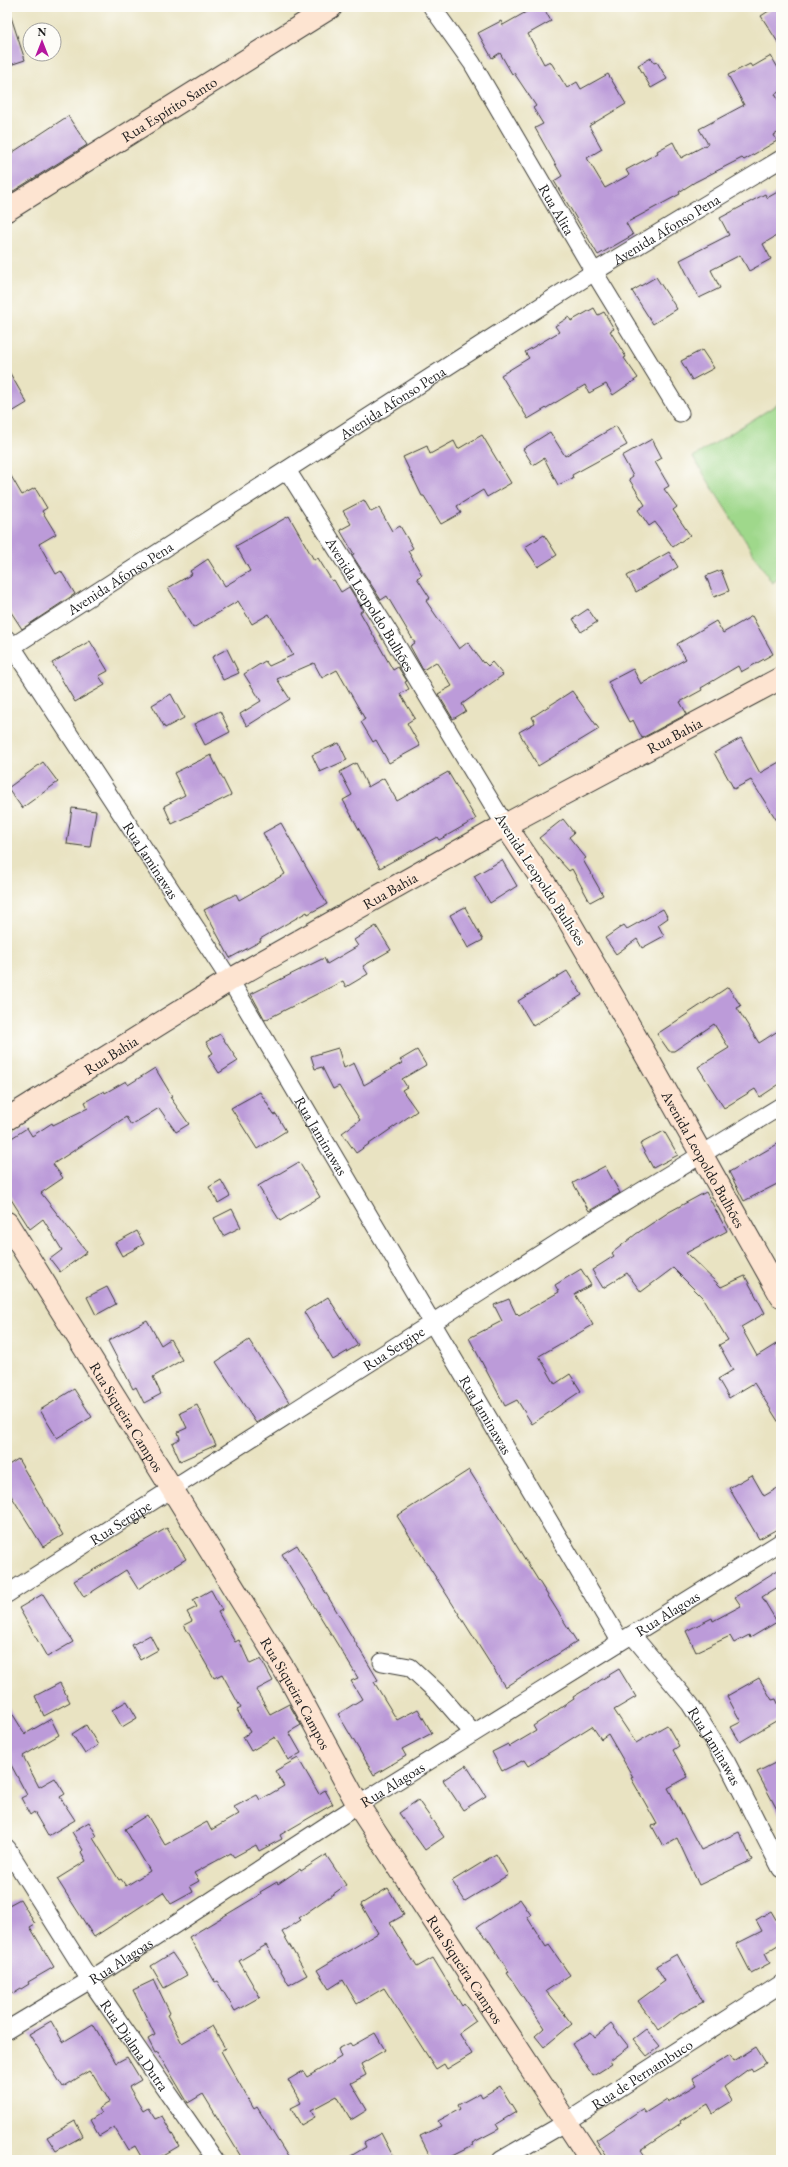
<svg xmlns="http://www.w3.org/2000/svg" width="788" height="2167" viewBox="0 0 788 2167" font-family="'EB Garamond',serif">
<rect width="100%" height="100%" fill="#fdfcf7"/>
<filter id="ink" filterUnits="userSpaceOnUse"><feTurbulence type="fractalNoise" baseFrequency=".025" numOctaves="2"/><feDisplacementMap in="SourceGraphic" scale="8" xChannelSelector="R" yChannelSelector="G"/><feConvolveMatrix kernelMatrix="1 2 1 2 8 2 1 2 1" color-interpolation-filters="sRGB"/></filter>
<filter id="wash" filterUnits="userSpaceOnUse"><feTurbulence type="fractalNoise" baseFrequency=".012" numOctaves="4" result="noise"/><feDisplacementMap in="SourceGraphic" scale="16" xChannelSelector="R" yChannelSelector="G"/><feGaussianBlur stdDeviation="0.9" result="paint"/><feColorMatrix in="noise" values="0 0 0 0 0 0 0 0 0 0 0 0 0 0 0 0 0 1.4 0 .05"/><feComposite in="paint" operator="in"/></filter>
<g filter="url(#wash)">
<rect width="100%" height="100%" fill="#e9e3c2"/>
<path fill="#9fd88b" stroke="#5e7a54" d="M781,402V577L772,583L693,457Z"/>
<g id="blocks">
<path fill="#bc9bd9" d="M535,7H543L551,21L528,34L544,64L550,61L567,88L577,82L581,89L608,74L626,104L589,126L602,149L587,158L605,188L629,175L626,170L658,153L657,151L673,142L681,158L708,144L699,129L744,105L728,75L750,64L752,67L771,56L781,73V91L775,94L781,105V131L774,135L777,141L744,160L742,158L695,182L679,192L680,194L626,223L633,235L598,255L554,181L562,176L535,128L543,124L533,108L536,106L514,73L512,74L500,53L492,58L478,33L501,21L503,25Z
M775,7H781V47L761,16Z
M10,14L25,60L7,66V15Z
M651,58L654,63L657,62L667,79L651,88L638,65Z
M68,116L87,145L7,195V156Z
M781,190V233L763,244L771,259L749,271L740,255L711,270L720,288L699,298L680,260L729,235L720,218L765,194L767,198Z
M656,277L677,309L653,324L632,291Z
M594,308L598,315L604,312L614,329L610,331L626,357L624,358L638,378L613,395L606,384L589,393L585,385L528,419L501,375L529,358L525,352L559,332L555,326L569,317L571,321Z
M702,350L714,368L692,380L681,361Z
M7,368L27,403L7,415Z
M616,426L627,445L572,475L573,478L558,485L544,458L533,465L523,449L550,432L565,456Z
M482,435L511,483L487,497L483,490L457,506L461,513L441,524L424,496H422L403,457L427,446L430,454L454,441L458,449Z
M652,439L662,458L655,462L669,486L664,489L677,507L673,510L690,535L673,547L655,522L649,526L638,510L645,505L629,479L633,476L622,456Z
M7,469L22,495L35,488L47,508L42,511L56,534L39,544L56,574L61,571L75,594L22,629L7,606Z
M364,500L371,512L379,508L392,531L400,526L413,548L408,551L422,575L417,578L430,598L426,601L459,649L468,642L483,663L484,662L488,666L492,662L503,675L462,704L466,711L453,719L438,694L452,686L436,662L423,670L410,646L415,643L387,596L381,600L352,555L354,554L340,530L351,524L343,511Z
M289,516L314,560L318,558L332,581L334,580L341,592L349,587L363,610L360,612L393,670L398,667L407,681L405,682L409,689L400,694L415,718L407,723L420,746L389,763L376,740L373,742L361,722L365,719L337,670L322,678L314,663L277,679L290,699L247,726L240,714L261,701L244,674L265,661L269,666L293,655L269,614L252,624L238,601L193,628L168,588L192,574L190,571L208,559L225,586L250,571L236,546Z
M544,535L557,555L538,567L525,547Z
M669,552L678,567L636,592L627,576Z
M721,570L729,591L714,597L706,576Z
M588,609L597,622L581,632L573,619Z
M752,616L773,654L741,672L738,666L701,688L702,690L680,702L687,714L642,738L633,720L629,722L608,682L633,669L641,684L686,659L677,644L716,621L723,633Z
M90,641L108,671L99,676L105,685L75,702L52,663Z
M227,649L239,673L223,680L212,657Z
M572,691L599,729L538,766L519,732L535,723L532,717Z
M171,694L184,718L165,728L152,705Z
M220,711L230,732L205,745L194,724Z
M741,738L760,773L781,761V827L751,780L734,789L714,753Z
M339,743L347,760L320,772L312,755Z
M211,755L231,795L172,824L164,806L185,795L174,773Z
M43,762L58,782L22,808L8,788Z
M356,763L368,787L384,778L397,801L448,772L476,819L439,840L437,837L380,868L343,800L352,795L340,772Z
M72,808L96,811L90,847L67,844Z
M563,819L574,833L569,837L586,858L583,860L603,895L590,902L572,869L569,871L539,838Z
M281,823L327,904L308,914L307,912L260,939L261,941L230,958L204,910L236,894L239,900L285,874L263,833Z
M502,860L517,886L490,903L474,876Z
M465,907L483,940L468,948L450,915Z
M663,909L668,918L658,925L664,936L642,948L637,939L616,954L605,938L624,925L627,929Z
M376,926L391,950L363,966L368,974L346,987L343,981L265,1020L251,994L324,958L327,964L358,946L354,940Z
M567,971L582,995L533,1026L518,1001Z
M728,987L741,1006L737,1008L759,1043L781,1029V1083L760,1097L755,1089L724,1108L698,1067L729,1048L714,1024L674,1051H669L657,1034Z
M220,1034L238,1061L219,1073L208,1056L213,1053L206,1042Z
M338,1048L344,1068L354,1063L364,1085L402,1063L400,1060L417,1050L426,1065L402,1079L407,1087L402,1090L417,1111L356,1153L342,1133L360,1120L339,1086L333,1089L322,1067L315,1069L311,1056Z
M155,1068L172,1096L170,1097L189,1124L176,1132L159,1108L131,1125L126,1117L53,1164L63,1178L41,1193L87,1252L60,1272L50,1259L62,1250L43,1219L30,1229L7,1193V1141L27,1128L32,1136L52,1123L53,1125L88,1108L85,1102L104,1091L105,1093L126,1081L128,1085Z
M260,1092L274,1115L276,1114L286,1131L257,1149L231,1108Z
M664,1131L678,1155L653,1168L640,1144Z
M781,1142V1182L744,1201L729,1172Z
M299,1162L320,1197L280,1221L258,1186Z
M605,1166L620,1193L589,1211L573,1183Z
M221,1180L230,1196L218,1203L209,1187Z
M706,1192L727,1231L686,1253L721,1287L745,1276L765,1313L741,1327L757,1356L781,1341V1426L754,1383L729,1398L718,1379L733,1370L719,1345L728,1340L702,1297L673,1268L641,1292L627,1273L603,1288L592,1270L614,1256L612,1253L636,1234L669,1212Z
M232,1209L241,1227L223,1236L214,1218Z
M137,1231L144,1244L122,1256L115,1243Z
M581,1269L591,1285L575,1294L593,1325L539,1356L555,1384L570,1374L581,1391L532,1424L517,1400L505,1406L469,1338L502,1321L494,1305L509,1299L516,1314L517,1313L519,1315L559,1292L555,1285Z
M107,1287L116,1304L96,1315L87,1297Z
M328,1297L358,1345L333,1360L304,1312Z
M147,1320L161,1345L170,1339L182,1360L153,1377L161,1394L144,1403L136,1387L133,1389L108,1341Z
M249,1340L289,1402L256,1423L216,1362Z
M74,1389L92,1417L57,1438L40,1410Z
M197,1405L216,1445L180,1461L172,1443L180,1439L178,1432L187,1428L180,1413Z
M18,1459L63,1535L43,1547L7,1489V1466Z
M469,1470L577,1642L505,1687L397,1516Z
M752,1475L764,1496L781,1486V1527L759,1539L729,1488Z
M167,1528L186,1559L138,1589L126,1570L84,1597L74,1581Z
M297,1545L378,1680L374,1682L397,1720L418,1709L432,1733L402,1749L406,1756L374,1775L338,1714L362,1699L351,1681L358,1678L282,1554Z
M781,1568V1585L762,1597L777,1622L750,1638L749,1635L734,1643L730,1636L696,1652L686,1631L712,1618L713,1621L741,1606L735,1597Z
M211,1590L222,1610L218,1612L235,1642L239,1640L250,1664L261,1659L273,1681L256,1690L270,1714L289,1704L301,1725L289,1732L301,1753L288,1760L275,1737L251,1751L243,1737L250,1732L237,1710L241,1708L222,1674L214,1678L184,1625L192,1621L187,1612L197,1607L193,1600Z
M43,1594L73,1642L47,1657L19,1608Z
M150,1635L158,1650L140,1660L132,1645Z
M619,1669L636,1697L614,1710L636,1743L667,1725L679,1746L673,1750L688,1777L668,1788L701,1850L739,1832L752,1860L699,1885L677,1838L663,1846L652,1826L657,1824L631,1778L633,1777L608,1734L601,1739L592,1726L528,1766L524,1760L502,1771L492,1752L508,1744L509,1747L536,1731L533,1726L574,1699L573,1697Z
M759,1678L772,1700L776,1699L781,1710V1718L740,1742L731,1727L741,1722L727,1696Z
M60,1683L70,1702L44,1716L35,1696Z
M127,1701L137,1718L122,1727L112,1710Z
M7,1705L25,1734L51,1719L59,1735L23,1756L39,1787L55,1778L65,1794L60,1797L75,1820L48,1836L34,1812L30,1815L21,1798L27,1795L10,1763L7,1764Z
M86,1725L98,1745L85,1754L72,1734Z
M298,1758L319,1794L325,1790L333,1804L280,1835L282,1839L259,1851L256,1845L234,1857L231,1853L194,1873L199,1881L190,1886L193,1892L171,1904L163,1892L94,1937L57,1879L86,1861L81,1852L83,1850L72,1832L89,1822L97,1836L93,1838L119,1880L121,1879L126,1886L150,1871L125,1829L147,1815L165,1845L207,1822L211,1830L239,1814L234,1807L257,1795L260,1800L284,1786L275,1771Z
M781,1760V1817L757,1772Z
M466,1765L486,1796L463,1810L443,1780Z
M418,1800L444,1837L425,1850L399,1813Z
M496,1854L508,1875L465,1901L452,1881Z
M326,1855L346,1885L299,1918L301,1920L282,1932L307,1975L289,1985L266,1945L239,1961L260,1997L235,2011L217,1981L215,1982L189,1937L261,1894L260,1892L277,1882L278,1884L300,1869L301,1871Z
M388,1888L404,1915L390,1923L417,1967L433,1958L462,2006L464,2004L476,2021L459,2033L472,2054L447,2069L444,2064L436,2069L384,1988L357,2004L343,1980L329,1989L317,1970L378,1933L361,1904Z
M20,1899L35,1924L30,1927L54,1967L28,1982L29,1984L13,1994L7,1985V1906Z
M520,1899L531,1915L527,1917L546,1947L549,1945L570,1975L546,1991L572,2024L544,2047L535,2036L544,2028L507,1973L509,1972L490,1942L477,1927Z
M771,1911L781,1928V1943L765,1953L770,1963L751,1973L736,1944L762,1931L756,1920Z
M172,1953L187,1975L164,1988L151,1966Z
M677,1954L703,2002L680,2014L659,2030L638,2001L665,1981L656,1966Z
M154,1980L170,2013L167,2015L182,2043L212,2026L225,2048L221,2051L235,2076L254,2109L257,2107L290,2160H243L203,2094L188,2103L158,2052L155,2053L148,2039L155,2035L133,1990Z
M51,2021L63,2042L93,2024L116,2063L127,2057L141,2080L129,2087L143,2111L148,2108L155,2119L162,2116L179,2146L155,2160H143L135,2146L128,2150L114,2127L99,2136L90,2120L101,2113L98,2109L110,2102L93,2074L92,2075L89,2071L63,2087L29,2034Z
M611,2024L629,2047L610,2061L612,2064L593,2076L572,2044L591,2032L595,2037Z
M646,2029L660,2046L647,2056L633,2039Z
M375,2033L385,2050L361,2064L366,2075L351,2083L367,2110L351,2120L337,2096L311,2110L315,2117L301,2125L291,2108L301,2103L288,2080L303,2071L307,2077L341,2057L338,2049L350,2043L352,2046Z
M756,2047L766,2063L752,2071L750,2068L724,2087L732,2101L713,2113L708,2104L680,2121L681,2123L641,2150L648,2160H609L596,2140L642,2109L645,2113L667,2099L668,2102L697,2085L693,2078L730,2055L734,2061Z
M500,2086L516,2112L496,2124L499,2129L472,2143L473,2145L443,2160H432L420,2136L441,2126L438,2121L460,2109L458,2105L480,2093L482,2097Z
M75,2121L83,2136L56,2151L47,2137Z
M381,2133L395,2160H344L366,2147L364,2143Z"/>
</g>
</g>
<g filter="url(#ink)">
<use href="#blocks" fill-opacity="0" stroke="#3b3a35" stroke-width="1"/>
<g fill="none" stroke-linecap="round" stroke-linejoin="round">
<defs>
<g id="street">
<path id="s1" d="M432,7L472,63L594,272L680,413"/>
<path id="s2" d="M287,470L387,629L505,825"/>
<path id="s3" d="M7,639L230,980L620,1641"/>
<path id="s4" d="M7,650L594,272L781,159"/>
<path id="s5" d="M7,1594L570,1235L781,1106"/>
<path id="s6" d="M632,1635L690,1704L727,1763L781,1869"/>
<path d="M382,1662L410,1667L440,1695L473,1733"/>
<path id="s7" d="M7,1848L90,1980L215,2160"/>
<path id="s8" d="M7,2030L90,1980L358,1805L781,1542"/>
<path id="s9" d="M501,2160L565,2123L781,1984"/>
</g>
<g id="secondary">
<path id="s10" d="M7,210L331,7"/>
<path id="s11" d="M505,825L562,909L616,1002L781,1296"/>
<path id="s12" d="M7,1119L230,980L505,825L781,678"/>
<path id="s13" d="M7,1223L290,1679L358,1805L591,2160"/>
</g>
</defs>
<use href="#street" stroke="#3b3a35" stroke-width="19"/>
<use href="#secondary" stroke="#3b3a35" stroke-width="24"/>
<use href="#street" stroke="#fff" stroke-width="17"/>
<use href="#secondary" stroke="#fde4d1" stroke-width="22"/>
</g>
</g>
<g text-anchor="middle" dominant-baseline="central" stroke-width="4" stroke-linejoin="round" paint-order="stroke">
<g font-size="15" fill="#1c1c1c" stroke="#fdfcf7">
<text stroke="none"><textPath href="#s10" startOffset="191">Rua Espírito Santo</textPath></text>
<text stroke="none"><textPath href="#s1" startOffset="238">Rua Alita</textPath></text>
<text stroke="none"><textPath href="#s4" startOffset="782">Avenida Afonso Pena</textPath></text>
<text stroke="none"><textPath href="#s4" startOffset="458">Avenida Afonso Pena</textPath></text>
<text stroke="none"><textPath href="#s4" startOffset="134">Avenida Afonso Pena</textPath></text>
<text stroke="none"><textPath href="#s2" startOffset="158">Avenida Leopoldo Bulhões</textPath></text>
<text stroke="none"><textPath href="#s12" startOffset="770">Rua Bahia</textPath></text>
<text stroke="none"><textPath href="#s3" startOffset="264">Rua Jaminawas</textPath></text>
<text transform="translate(541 879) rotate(57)">Avenida Leopoldo Bulhões</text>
<text stroke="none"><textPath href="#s12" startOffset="446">Rua Bahia</textPath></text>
<text stroke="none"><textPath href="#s12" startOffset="122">Rua Bahia</textPath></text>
<text stroke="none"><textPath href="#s3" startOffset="588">Rua Jaminawas</textPath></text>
<text stroke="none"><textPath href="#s11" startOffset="389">Avenida Leopoldo Bulhões</textPath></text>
<text stroke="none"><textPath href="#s5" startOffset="458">Rua Sergipe</textPath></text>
<text stroke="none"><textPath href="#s3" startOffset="912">Rua Jaminawas</textPath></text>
<text stroke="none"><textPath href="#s13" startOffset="228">Rua Siqueira Campos</textPath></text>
<text stroke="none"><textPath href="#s5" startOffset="134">Rua Sergipe</textPath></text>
<text stroke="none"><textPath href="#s8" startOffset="781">Rua Alagoas</textPath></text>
<text stroke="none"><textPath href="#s13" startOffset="552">Rua Siqueira Campos</textPath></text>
<text stroke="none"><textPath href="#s6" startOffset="139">Rua Jaminawas</textPath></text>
<text stroke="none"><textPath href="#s8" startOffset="457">Rua Alagoas</textPath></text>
<text stroke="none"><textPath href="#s8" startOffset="133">Rua Alagoas</textPath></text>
<text stroke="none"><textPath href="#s13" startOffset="876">Rua Siqueira Campos</textPath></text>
<text stroke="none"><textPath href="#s7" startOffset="235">Rua Djalma Dutra</textPath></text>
<text stroke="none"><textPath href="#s9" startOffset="165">Rua de Pernambuco</textPath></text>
</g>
</g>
<rect width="788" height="2167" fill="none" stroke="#fdfcf7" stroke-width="24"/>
<g transform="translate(42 42)"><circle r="19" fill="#fdfcf7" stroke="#a3a29f"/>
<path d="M0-3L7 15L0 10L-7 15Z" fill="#b5179e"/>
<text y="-6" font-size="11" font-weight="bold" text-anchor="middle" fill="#1c1c1c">N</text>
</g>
</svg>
